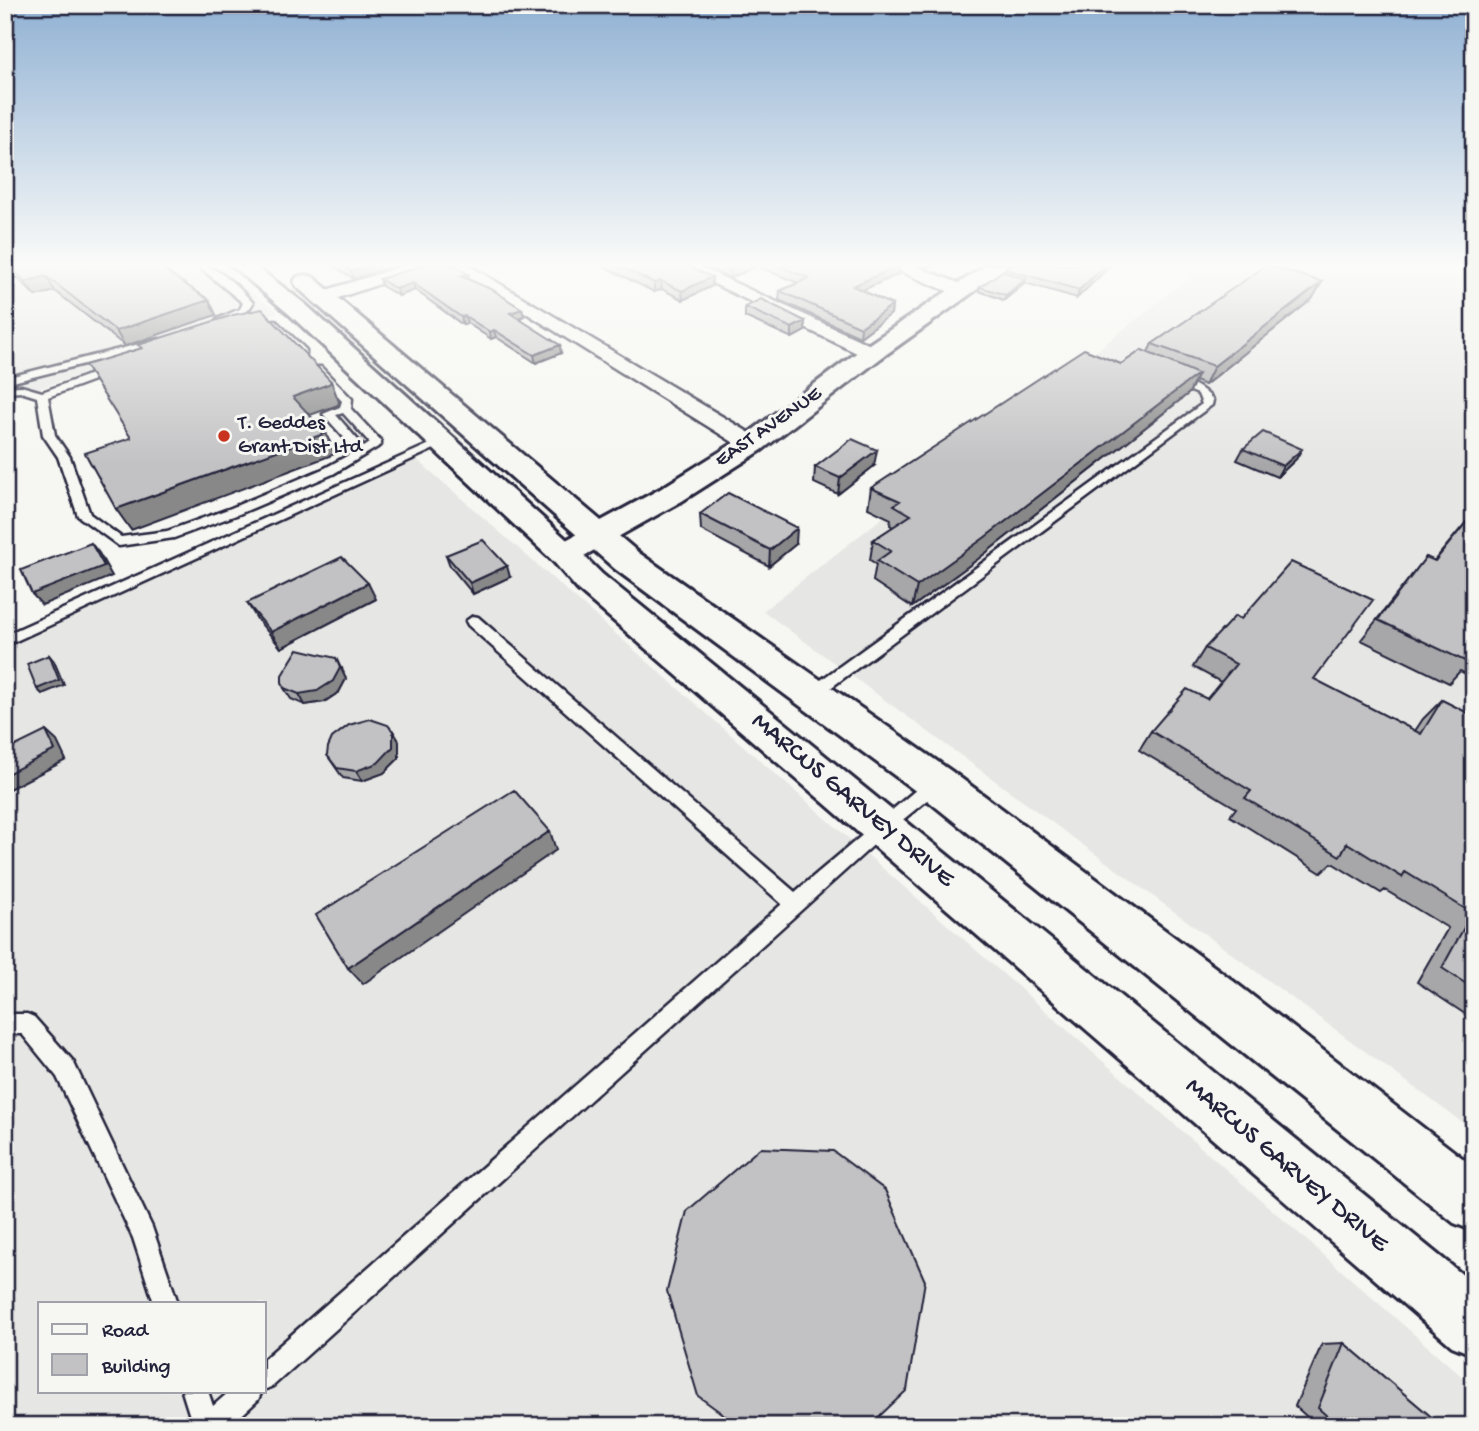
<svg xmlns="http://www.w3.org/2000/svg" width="1479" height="1431" viewBox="0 0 1479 1431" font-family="'Gochi Hand',sans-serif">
<rect width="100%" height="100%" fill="#f6f6f2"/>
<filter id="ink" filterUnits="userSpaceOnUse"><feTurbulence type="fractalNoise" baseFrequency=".0143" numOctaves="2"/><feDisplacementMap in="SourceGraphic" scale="14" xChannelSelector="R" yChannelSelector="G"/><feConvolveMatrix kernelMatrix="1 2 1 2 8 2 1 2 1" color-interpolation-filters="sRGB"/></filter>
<g filter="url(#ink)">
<path fill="#e6e6e4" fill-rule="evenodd" d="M5,265H213L278,312L5,399Z
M1206,265H1415L1474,282V1131L763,611Z
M413,456L1474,1387V1426H5V635L39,634ZM40,1303H264V1391H40Z"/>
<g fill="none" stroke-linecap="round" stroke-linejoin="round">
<defs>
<path id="service" d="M197,265C217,265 240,288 253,303C247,315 231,323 217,323V319L240,309L243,303Z
M275,320L306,350V354H298L273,326L254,328L249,325Z
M159,339L163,340V344L5,384V378Z
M313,367H321L352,399L351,409L381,441V445L333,474L239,514L174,538L119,546L78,516L58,457L43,435L37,397L21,392L5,393V387L21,386L42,392L108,368H116V372L48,397L55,435L70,457L90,514L121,537L167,531L231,508L325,468L356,451L323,414L340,407L342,401L313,371ZM343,413L370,443L364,447L336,415Z
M1168,378C1184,377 1204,388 1213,400L1212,405L817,698H807L804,694L807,690L1202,404L1198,394L1168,382Z
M441,439L447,442L445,444L5,646V635Z
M473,616L478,617L795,892L930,778L936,776L942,778L944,783L942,788L889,831L273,1386L264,1390V1359L782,904L468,625L466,621Z
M5,1014H27L34,1017L73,1061L152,1227L178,1303H154L133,1238L57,1077L22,1034H5Z
M182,1391H208L213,1406L230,1391H262L258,1400L230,1426H193Z"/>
<path id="minor" d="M406,265H430L428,268L329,301H317L314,297L317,293Z
M449,265H468L760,439L763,444L760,449H744Z
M675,265H696L879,349L882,353L872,359L865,357Z
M890,265H912L969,287L972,291L963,296L957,295L892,268Z"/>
<path id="secondary" d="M986,265H1011L881,358L762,450L682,501L575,561L564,565L553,561L548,554L553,547L660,489L742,438L863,348Z"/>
<path id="trunk" d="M231,265H254L305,304L575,547L602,574L1474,1284V1355L1452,1346L578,590L553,561L289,314Z
M305,275L313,277L639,553L951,771L1224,974L1474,1167V1231L1454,1223L921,795L615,569L297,287L294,282L297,277Z"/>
</defs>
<use href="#service" stroke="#22223b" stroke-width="5"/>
<use href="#minor" stroke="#22223b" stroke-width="5"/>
<use href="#secondary" stroke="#22223b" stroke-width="6"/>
<use href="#trunk" stroke="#22223b" stroke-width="6"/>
<path stroke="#22223b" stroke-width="2.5" stroke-dasharray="4.5 3.5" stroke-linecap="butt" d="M1461,265L1474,268"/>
<use href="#service" fill="#f6f6f2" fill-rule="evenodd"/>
<use href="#minor" fill="#f6f6f2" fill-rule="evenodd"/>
<use href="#secondary" fill="#f6f6f2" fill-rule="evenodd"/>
<use href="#trunk" fill="#f6f6f2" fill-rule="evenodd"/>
</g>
<path fill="#a7a7a9" stroke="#22223b" stroke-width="2" d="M5,265H156L209,300L216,315L125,346L55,291L35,296Z
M332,265H398L354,279Z
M601,265H686L712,286L683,300L662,289L654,292Z
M702,265H900L899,274L862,290L892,305L891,314L860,337L779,300L780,291L798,283L757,266L730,278Z
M919,265H934L928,268Z
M1012,265H1111L1077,298L1025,283L1024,284L1004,300L979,291L980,287L1004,272L1005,269Z
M380,279L469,280L522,309L524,316L518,318L561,353L536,363L496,337L491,339L467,323L463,325L415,290L399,296L382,286Z
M1322,282L1312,299L1205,385L1195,381L1189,393L978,559L912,607L873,581L876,564L870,560L873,540L893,527L890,525L891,519L868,508L871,488L1121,364L1148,352L1152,344Z
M745,307L805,321V331L792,338L745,317Z
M1243,449L1296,459L1277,477L1237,460Z
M874,466L838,494L814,483L815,467Z
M700,514L796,544L769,566L701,530Z
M1472,515H1474V678L1460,671L1449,683L1361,640L1426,557L1434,561Z
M446,555L510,577L473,594L450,566Z
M376,599L281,648L257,619L247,603Z
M1205,648L1314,679L1415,731L1423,719L1442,700L1474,716V1020L1417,982L1448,928L1385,890L1381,893L1332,863L1321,873L1230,816L1236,808L1139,750L1151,731L1207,699L1221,682L1193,667Z
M342,668L346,679L339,692L324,702L305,705L291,699L284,688Z
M393,731L399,741V758L384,773L362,781L343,778L327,755Z
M1344,1343L1442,1426H1317L1295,1406L1322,1344Z"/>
<path fill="#888889" stroke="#22223b" stroke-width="2" d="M5,265H7L12,273L5,275Z
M373,265H398L354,279L351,271Z
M740,265H757V266L730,278V269Z
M900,265L899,274L852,295L853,286Z
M1106,265H1111L1077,298L1079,290Z
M468,274L469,281L460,276Z
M46,276L55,291L35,296L25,282Z
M712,277V286L683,300L682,291Z
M1026,279L1024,284L1004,300L1006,295Z
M661,281L662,289L654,292V283Z
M1322,282L1312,299L1205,385L1214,366Z
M413,283L415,290L399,296L396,289Z
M209,300L216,315L125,346L116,331Z
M892,305L891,314L860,337L861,327Z
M522,309L524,316L512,320L510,313Z
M465,316L467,323L463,325L461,317Z
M805,321V331L792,338V328Z
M494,330L496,337L491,339L490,332Z
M560,345L561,353L536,363L534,355Z
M1198,374L1189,393L978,559L912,607L917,586Z
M331,381L339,402L338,405L302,418L293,397Z
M326,433L335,454L131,530L116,509Z
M1302,449L1296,459L1277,477L1283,466Z
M877,450L874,466L838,494L840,478Z
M797,528L796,544L769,566L770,550Z
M5,530L13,539L5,543Z
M91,543L99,553L112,576L42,605L32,594Z
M507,566L510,577L473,594L470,583Z
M368,583L376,599L281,648L271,632Z
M49,655L54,661L64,685L42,694L37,689Z
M336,658L346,679L339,692L324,702L305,705L299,694Z
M46,731L57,741L66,760L5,791V775Z
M393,731L399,741V758L384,773L362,781L356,771Z
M5,733L16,762L5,752Z
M550,831L556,850L363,984L348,968Z"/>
<path fill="#c2c2c4" stroke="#22223b" stroke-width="2" d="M9,265H156L209,300L116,331L46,276L25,282Z
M340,265H373L351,271Z
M423,265H453L468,274L460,276L493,290L522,309L510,313L560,345L534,355L494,330L490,332L465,316L461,317L413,283L396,289L380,279Z
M617,265H686L712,277L682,291L661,281L654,283Z
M721,265H740L730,269Z
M776,265H900L853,286L892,305L861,327L780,291L809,278Z
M1012,265H1106L1079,290L1005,269Z
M1267,265L1322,282L1214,366L1152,344Z
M1002,271L1026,279L1006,295L980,287Z
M761,299L805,321L792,328L745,307Z
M262,309L331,381L329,384L293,397L326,433L116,509L85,453L131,438L85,365L142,348L138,345L233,315Z
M1084,349L1121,364L1142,350L1198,374L984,538L917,586L877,561L891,551L873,540L911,515L894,505L900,501L871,488Z
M1263,432L1302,449L1283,466L1243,449Z
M852,439L877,450L840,478L815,467Z
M728,493L797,528L770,550L700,514Z
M1472,515H1474V655L1469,663L1378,620L1426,557L1435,561Z
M483,540L507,566L470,583L446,555Z
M91,543L104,566L32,594L21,570Z
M342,557L368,583L271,632L247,603Z
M1291,562L1373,600L1314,679L1421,734L1442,700L1474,716V989L1442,968L1472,913L1405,872L1402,877L1347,843L1340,856L1245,798L1251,791L1151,731L1187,689L1207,699L1236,664L1205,648L1235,616L1241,619Z
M298,649L336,658L340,668L333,681L317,691L299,694L284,688L282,682V675Z
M49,655L59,680L37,689L27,664Z
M370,719L388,725L393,731V747L378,763L356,771L337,768L327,755L328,747L332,738L349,725Z
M46,731L55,750L5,775V751Z
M514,790L550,831L348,968L316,915Z
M760,1148L833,1151L885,1190L925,1281L907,1390L869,1426H739L698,1396L667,1291L687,1211Z
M1344,1343L1442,1426H1338L1318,1408Z"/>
</g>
<linearGradient id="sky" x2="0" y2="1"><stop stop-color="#90b1d3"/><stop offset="0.57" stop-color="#fbfbf9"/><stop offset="1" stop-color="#fbfbf9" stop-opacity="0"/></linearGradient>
<rect width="1479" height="465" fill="url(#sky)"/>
<circle fill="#c8321e" stroke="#f6f6f2" stroke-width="2.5" cx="224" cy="436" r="7"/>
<g text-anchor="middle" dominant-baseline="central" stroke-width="6" stroke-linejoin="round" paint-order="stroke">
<g font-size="21" fill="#22223b" stroke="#f6f6f2" text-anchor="start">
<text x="238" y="424">T. Geddes<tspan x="238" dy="24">Grant Dist Ltd</tspan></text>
</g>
<g font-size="21" fill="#22223b" stroke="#f6f6f2">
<text transform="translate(769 428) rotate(-35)">EAST AVENUE</text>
</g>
<g font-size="26" fill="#22223b" stroke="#f6f6f2">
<text transform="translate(852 801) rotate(40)">MARCUS GARVEY DRIVE</text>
<text transform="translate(1286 1166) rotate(40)">MARCUS GARVEY DRIVE</text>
</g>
</g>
<rect width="1479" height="1431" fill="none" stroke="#f6f6f2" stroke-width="28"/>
<rect x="14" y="14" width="1451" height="1403" fill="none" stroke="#22223b" stroke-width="2.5" filter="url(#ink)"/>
<rect x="38" y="1302" width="228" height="91" fill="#f6f6f2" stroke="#a1a1a9" stroke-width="2"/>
<rect x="52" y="1324" width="35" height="10" fill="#f6f6f2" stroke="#a1a1a9" stroke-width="2"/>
<text x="102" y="1336" font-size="21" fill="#22223b">Road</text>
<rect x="52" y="1354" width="35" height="21" fill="#c2c2c4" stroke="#a1a1a9" stroke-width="2"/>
<text x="102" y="1372" font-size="21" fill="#22223b">Building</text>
</svg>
